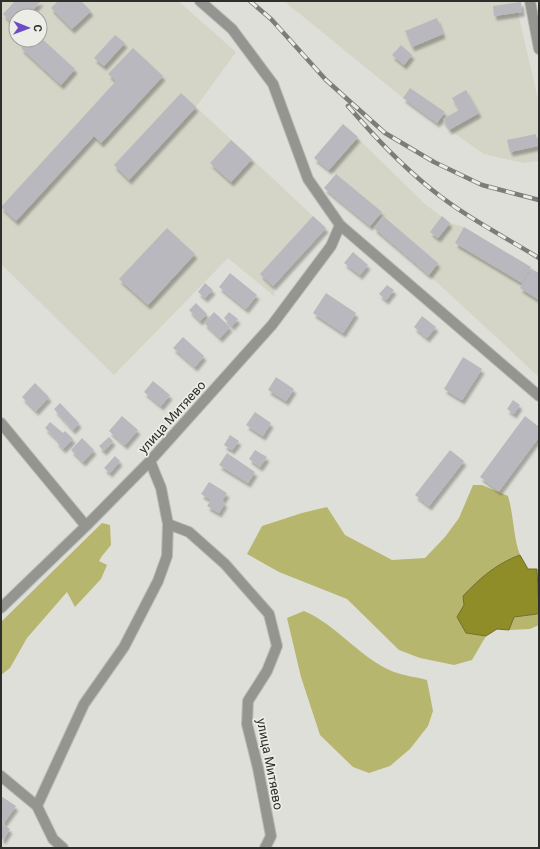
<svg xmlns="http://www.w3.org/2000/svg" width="540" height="849" viewBox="0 0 540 849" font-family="Roboto,sans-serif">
<defs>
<filter id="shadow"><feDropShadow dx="2.5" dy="4.5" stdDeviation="1" flood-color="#0004"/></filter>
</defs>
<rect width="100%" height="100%" fill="#dfdfd9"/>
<path fill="#d4d4c7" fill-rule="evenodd" d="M1,1H178L236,52L196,107L326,228L273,286L275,297L228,258L114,375L1,264ZM16,16H40V40H16Z
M284,1L521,2L522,12L518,13L539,103V161L523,163L484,154L403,98Z
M343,124L425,204L450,223L464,227L539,273V377L429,275L324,188L336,174L329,170L314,158Z"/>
<path fill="#b7b66e" d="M473,485H482L508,496C514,516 513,536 520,555C497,563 479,579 463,596L464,605L457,617L466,633L486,636L472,660L454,665L420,658L399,650L347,599L279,572L247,554L262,526L302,513L327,507L345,535L392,560L425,558L445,537L459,518Z
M102,523L110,525L111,545L102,556L99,561L107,565L101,579L75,607L67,592L27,638L10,668L1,675V622Z
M304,611C337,625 361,659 394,672C405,676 417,677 427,680L433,711L428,726L410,749L390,766L369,773L353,767L320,735L301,677L287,618Z
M539,612V625L530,629L509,630L514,617L537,614Z"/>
<path fill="#8f8d28" stroke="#727029" d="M520,555L528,569H537L539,612L537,614L514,617L509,630L497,629L486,636L466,633L457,617L464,605L463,596C479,579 497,563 520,555Z"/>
<path fill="#b9b8be" filter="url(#shadow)" d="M15,1H41L27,16H16V27L3,14Z
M58,1H81L91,11L72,29L51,8Z
M521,2L522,12L494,16L493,6Z
M437,18L443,34L412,47L405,31Z
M115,35L125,43L104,66L94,58Z
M40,37L75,69L61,85L21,48L28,40H40Z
M401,45L412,55L404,65L392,55Z
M133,48L163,76L101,143L94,136L16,221L1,207L116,81L108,74Z
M410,88L445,112L437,123L403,98Z
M466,90L479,113L449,130L443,119L459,110L452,98Z
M181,93L196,107L129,180L114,165Z
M343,124L358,137L329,170L314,158Z
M536,134L538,146L510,152L507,140Z
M231,140L252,159L231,182L210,163Z
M336,174L382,212L370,226L324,188Z
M313,216L326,228L273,286L260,274Z
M383,216L438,263L429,275L374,228Z
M442,216L450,223L438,238L430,232Z
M464,227L531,267L522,283L455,243Z
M167,228L195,254L148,305L119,279Z
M353,252L368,265L360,275L344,263Z
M531,269L539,273V300L520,288Z
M230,273L257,295L246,309L219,287Z
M205,283L213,290L205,298L198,292Z
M387,285L394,290L386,300L379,294Z
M326,293L356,313L343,333L313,313Z
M196,303L207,314L200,321L189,310Z
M214,312L230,327L220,338L204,323Z
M229,312L238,319L232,326L224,318Z
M422,316L436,327L427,338L414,327Z
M183,337L204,356L195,367L173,348Z
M463,357L482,369L462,400L444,389Z
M276,377L294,389L286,401L268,390Z
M153,381L170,395L161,406L144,392Z
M35,383L49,397L36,411L22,397Z
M513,400L520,405L514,414L507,409Z
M60,403L79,423L73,430L54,409Z
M255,412L271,423L263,436L246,425Z
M122,416L138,430L125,445L109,431Z
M525,416L539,427V437L499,491L480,477Z
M50,422L63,433L65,431L73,439L63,449L56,441L57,439L45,428Z
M230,435L239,441L232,450L224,445Z
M109,437L113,441L104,451L99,446Z
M82,438L94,450L83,462L71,450Z
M255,450L267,457L260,467L249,459Z
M450,450L464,461L429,506L415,495Z
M227,453L255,472L248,483L219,465Z
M115,456L120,461L110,473L104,468Z
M209,482L227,493L222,501L225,503L219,513L207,506L211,500L201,494Z
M1,796L16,806L3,824L10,829L3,840L1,838Z"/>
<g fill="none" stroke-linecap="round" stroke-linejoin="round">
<defs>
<path id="minor" d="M530,1L539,49
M340,225L539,396
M1,423L86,526
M168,524L189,532L225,564L269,614L277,646L267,671L248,701L247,724L258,768L271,836L265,848
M1,608L86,526L150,461L272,325L331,246L340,225L308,179L273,84L232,29L200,1
M1,776L37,806L53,839L63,848
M37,806L84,704L124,647L158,581L167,556L168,524L161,488L150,461"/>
</defs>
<use href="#minor" stroke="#bcbcb6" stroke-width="12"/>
<use href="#minor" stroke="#949491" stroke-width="10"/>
<defs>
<path id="rail" d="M250,1L271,19L326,80L385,133L434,162L482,185L539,200
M348,106C375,137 399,163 431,189C464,216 503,236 539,258"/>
</defs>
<use href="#rail" stroke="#7c7c78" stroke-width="4.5"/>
<use href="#rail" stroke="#ecede7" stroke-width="3" stroke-dasharray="9" stroke-linecap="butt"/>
</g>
<g text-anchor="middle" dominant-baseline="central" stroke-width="3.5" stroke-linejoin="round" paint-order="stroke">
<g font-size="13" fill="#2e2e2c" stroke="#ecede7">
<text transform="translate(172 417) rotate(-48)">улица Митяево</text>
<text transform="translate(270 764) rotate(79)">улица Митяево</text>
</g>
</g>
<rect width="540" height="849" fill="none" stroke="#2e2e2c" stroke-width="4"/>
<g transform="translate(28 28) rotate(91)"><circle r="19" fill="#ecede7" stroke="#a0a19c"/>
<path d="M0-3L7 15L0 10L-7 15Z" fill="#6d4bc4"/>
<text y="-6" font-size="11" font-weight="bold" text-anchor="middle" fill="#2e2e2c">С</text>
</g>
</svg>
